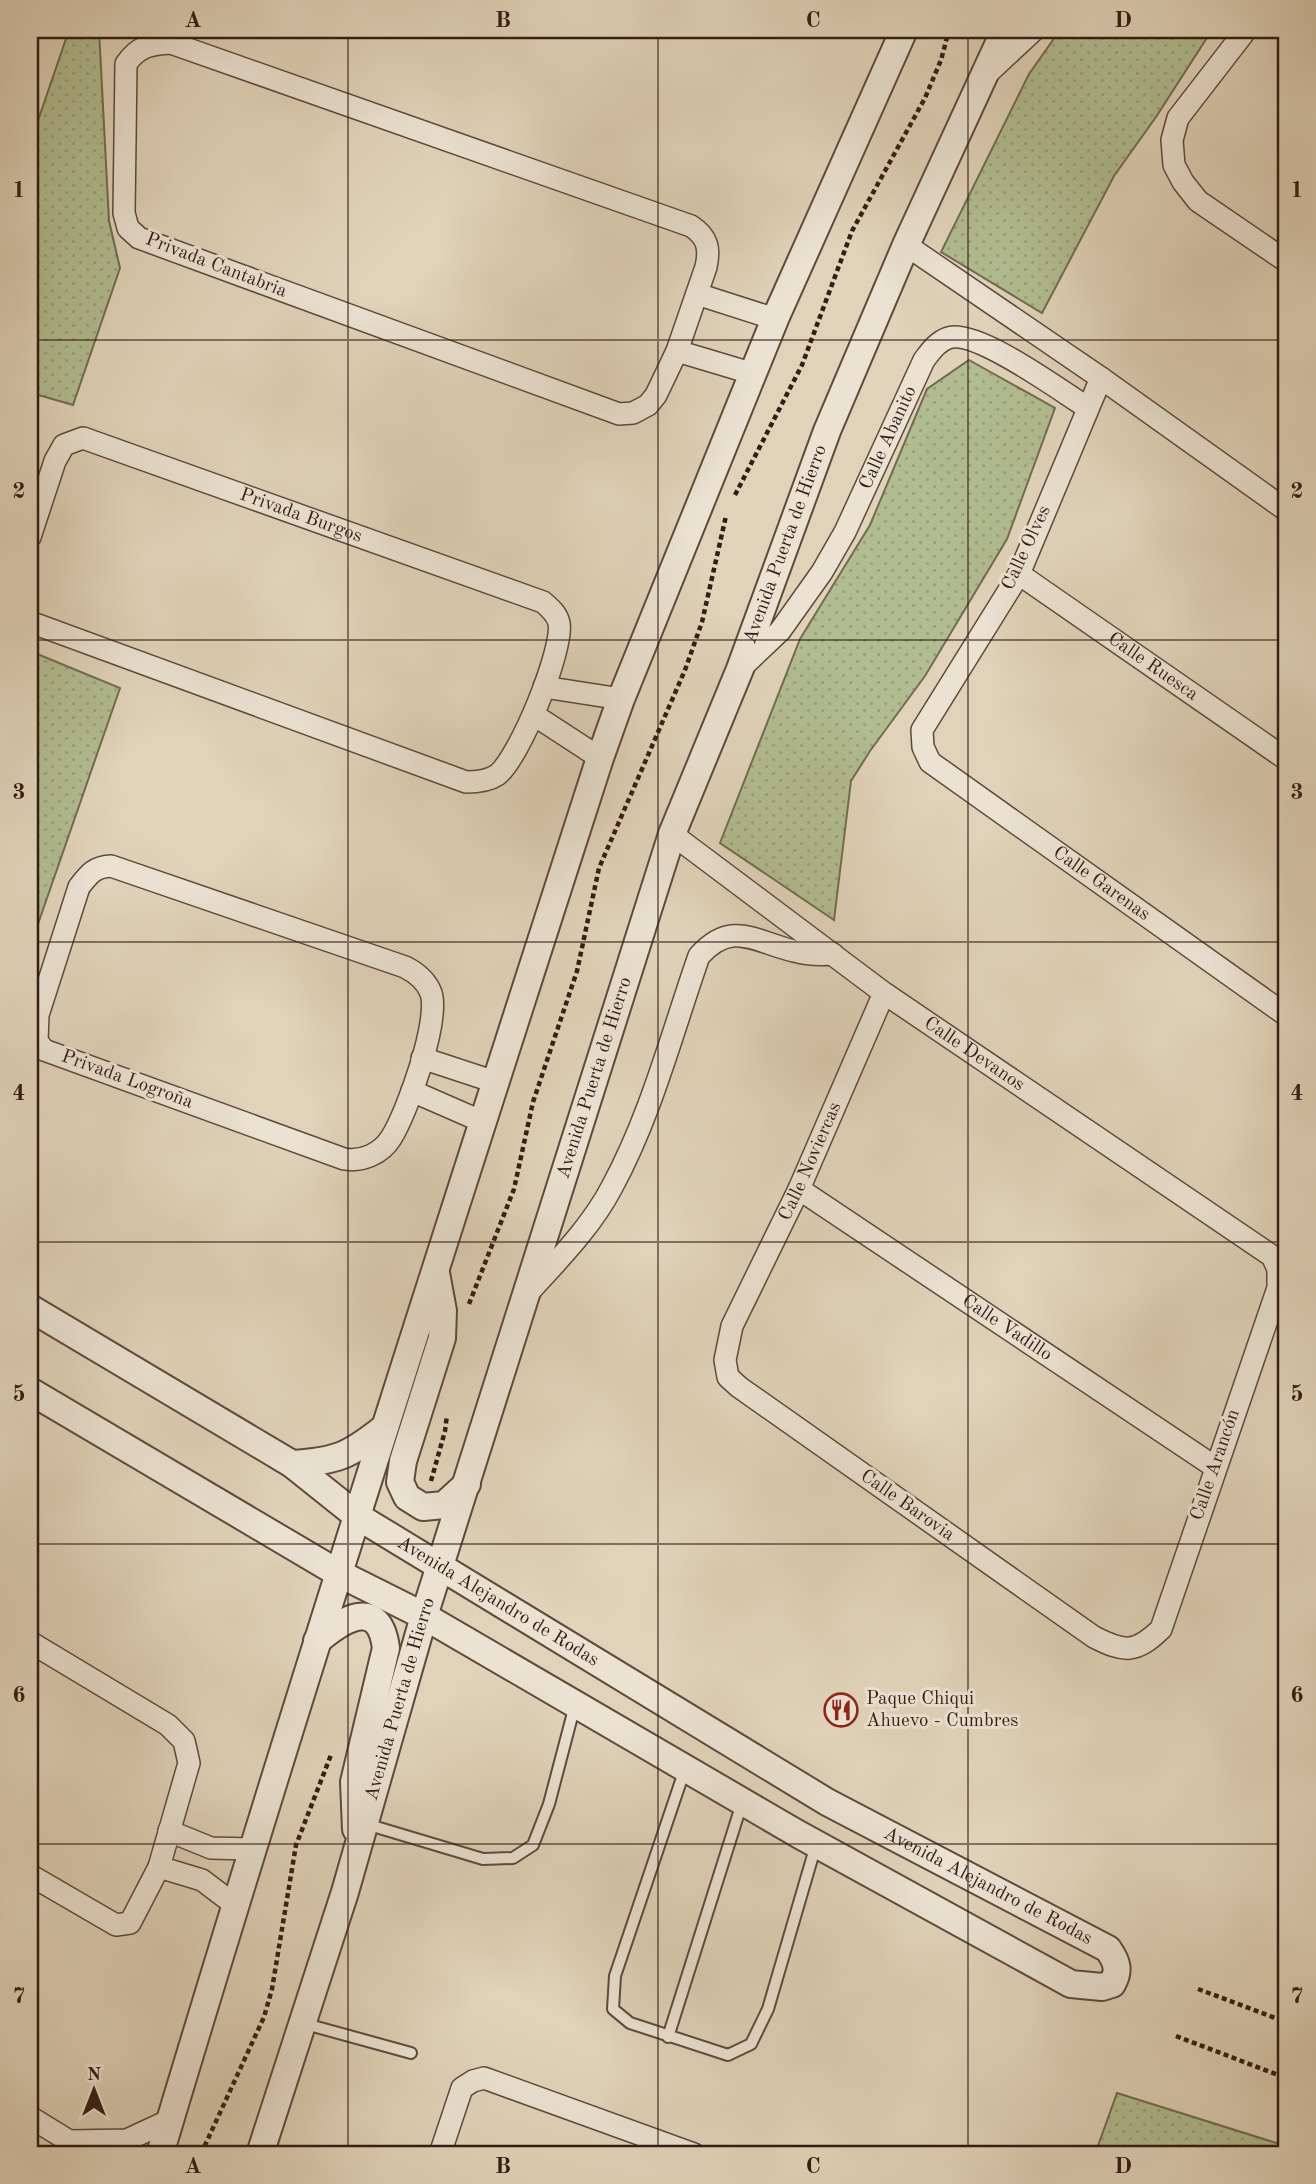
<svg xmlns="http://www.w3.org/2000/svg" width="1316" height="2184" viewBox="0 0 1316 2184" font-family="'Old Standard TT',serif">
<defs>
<pattern id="grass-dots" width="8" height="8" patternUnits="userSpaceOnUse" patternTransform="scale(1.75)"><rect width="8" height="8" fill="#b1bc90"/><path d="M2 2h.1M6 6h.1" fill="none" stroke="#99a17b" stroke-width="1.8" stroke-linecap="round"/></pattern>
</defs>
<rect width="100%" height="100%" fill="#e0d3b9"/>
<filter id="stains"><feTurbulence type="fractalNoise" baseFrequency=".00286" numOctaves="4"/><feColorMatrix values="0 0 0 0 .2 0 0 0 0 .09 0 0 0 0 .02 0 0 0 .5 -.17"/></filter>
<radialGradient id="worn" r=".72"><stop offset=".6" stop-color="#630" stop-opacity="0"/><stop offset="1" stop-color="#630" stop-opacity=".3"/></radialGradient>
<path fill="url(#grass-dots)" stroke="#726c52" stroke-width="2" d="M69,30H99L109,221L120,268L73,405L35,394L30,414V144Z
M1060,30H1212L1156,117L1114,176L1042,313L941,252L1029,74Z
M969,360L1055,408L1007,539L925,676L870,751L851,781L834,920L720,843L800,639L870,525L927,389Z
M30,651L120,688L30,947Z
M1117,2093L1286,2146V2154H1095Z"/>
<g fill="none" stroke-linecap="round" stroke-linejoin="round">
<defs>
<path id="service" d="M685,1769L615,1976L613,2009L630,2023L728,2055L751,2044L768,2009L816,1845
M366,1824L483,1859L513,1858L533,1845L549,1804L575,1705
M302,2023L411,2053
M668,2037L742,1803"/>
<g id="minor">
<path d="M1246,30L1178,118L1172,140L1174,165L1183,182L1198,201L1286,261"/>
<path d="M171,43L691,226C708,237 710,249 706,267L677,351L656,395L648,405L633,413L619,414L139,238L128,228L124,213L126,64C138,46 151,44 171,43Z"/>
<path d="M990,71L1034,30"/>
<path d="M906,245L1101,378L1286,510"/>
<path d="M697,294L775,319"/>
<path d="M677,351L754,374"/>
<path id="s1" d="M1101,378L1019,574L922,730L923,747L930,762L1286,1015"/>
<path id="s2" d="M30,537L55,461L64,445L83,438L543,602C550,608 557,614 559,623C564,649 519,759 497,775C488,781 477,782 466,782L30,622"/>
<path id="s3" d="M1019,574L1286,759"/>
<path id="s4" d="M741,668L780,631L822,572L845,532L924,360C931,351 937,342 948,338C976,328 1062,392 1088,408"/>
<path d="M544,687L621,699"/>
<path d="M534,715L600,758"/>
<path id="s5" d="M672,834L884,993L1272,1256L1278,1269V1288L1161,1629C1136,1653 1125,1653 1094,1637L739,1387L728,1377L725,1360L732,1326L799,1189L884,993"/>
<path d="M111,866L405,967C417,973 426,980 431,993C440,1021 407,1113 391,1138C381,1154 362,1162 344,1159L44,1050L37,1041L38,1015L79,887C89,874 94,867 111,866Z"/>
<path d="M422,1058L495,1082"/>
<path d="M412,1091L483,1122"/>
<path id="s6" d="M799,1189L1215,1467"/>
<path d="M529,1292C559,1259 591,1227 612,1187C651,1115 672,1033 699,956C732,919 755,942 794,951C808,955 820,955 833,954"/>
<path d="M30,1642L168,1725L184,1741L189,1763L159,1867L130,1923L116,1925L30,1875"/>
<path d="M169,1831L211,1848L251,1849"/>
<path d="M159,1867L202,1880L235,1905"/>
<path d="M30,2117L69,2141L78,2153"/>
<path d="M69,2141L127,2140L170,2120"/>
<path d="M440,2154L462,2088L473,2081L484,2078L694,2154"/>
</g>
<g id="tertiary">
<path d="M436,1273L443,1311L442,1338L403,1461L400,1482L407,1497L423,1507L444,1505L467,1484"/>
<path id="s7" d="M30,1308L292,1464L357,1516L827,1802L1108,1949C1117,1962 1120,1970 1112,1984L1102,1987L1071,1984L798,1834L424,1616L338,1573L30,1391"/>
<path d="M292,1464C337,1461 349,1456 384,1428"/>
<path d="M317,1641C343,1619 379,1596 386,1648L354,1782L356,1829"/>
<path d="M160,2154C300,1687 450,1223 600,758L621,699L775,319L904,30"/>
<path id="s8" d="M260,2154L345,1892L424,1616L672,834L740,669L827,431L906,245L1005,30"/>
</g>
</defs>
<use href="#service" stroke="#5e4a3d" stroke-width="14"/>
<use href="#minor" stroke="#5e4a3d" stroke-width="24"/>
<use href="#tertiary" stroke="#5e4a3d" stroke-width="30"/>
<path stroke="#331c14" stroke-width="4.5" stroke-dasharray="5 3.5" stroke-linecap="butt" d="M735,495L802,365L852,231L925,98L941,60L949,30
M469,1304L514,1189L533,1102L577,971L599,868L685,670L702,622L726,516
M431,1481L445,1431L447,1415
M1198,1989L1286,2022
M1176,2036L1286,2078
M201,2154L264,2017L272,1989L296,1845L331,1755"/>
<use href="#service" stroke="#ebe2d2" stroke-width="10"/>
<use href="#minor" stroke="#ebe2d2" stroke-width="21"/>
<use href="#tertiary" stroke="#ebe2d2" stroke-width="26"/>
</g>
<path fill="none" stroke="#331c14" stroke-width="2" stroke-opacity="0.55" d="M348,30V2154M658,30V2154M968,30V2154M30,340H1286M30,640H1286M30,942H1286M30,1242H1286M30,1544H1286M30,1844H1286"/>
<defs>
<symbol id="restaurant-ring" viewBox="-11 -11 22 22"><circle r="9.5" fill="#ebe2d2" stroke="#8f2418" stroke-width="1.5"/><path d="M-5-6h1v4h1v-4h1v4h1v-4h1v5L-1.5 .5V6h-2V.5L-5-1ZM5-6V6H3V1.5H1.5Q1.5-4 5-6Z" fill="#8f2418"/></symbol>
</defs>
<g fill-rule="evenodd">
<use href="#restaurant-ring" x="822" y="1691" width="38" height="38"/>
</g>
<g text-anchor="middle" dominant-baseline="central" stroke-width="6" stroke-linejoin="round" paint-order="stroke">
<g font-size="19" fill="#331c14" stroke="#ebe2d2">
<text transform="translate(216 266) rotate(21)">Privada Cantabria</text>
<text stroke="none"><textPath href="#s4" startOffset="276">Calle Abanito</textPath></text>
<text stroke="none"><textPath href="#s2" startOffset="350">Privada Burgos</textPath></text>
<text stroke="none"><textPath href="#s8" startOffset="1694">Avenida Puerta de Hierro</textPath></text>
<text transform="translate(1027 548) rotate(-65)">Calle Olves</text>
<text stroke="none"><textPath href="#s3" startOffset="163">Calle Ruesca</textPath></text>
<text stroke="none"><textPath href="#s1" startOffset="640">Calle Garenas</textPath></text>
<text stroke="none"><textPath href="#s5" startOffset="374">Calle Devanos</textPath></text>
<text stroke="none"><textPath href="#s8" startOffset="1127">Avenida Puerta de Hierro</textPath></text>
<text transform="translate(127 1080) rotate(20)">Privada Logroña</text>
<text stroke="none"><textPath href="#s5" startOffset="1886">Calle Noviercas</textPath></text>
<text stroke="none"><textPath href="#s6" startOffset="250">Calle Vadillo</textPath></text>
<text transform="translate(1216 1465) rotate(-71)">Calle Arancón</text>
<text transform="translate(907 1506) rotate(35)">Calle Barovia</text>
<text stroke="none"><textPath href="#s7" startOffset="553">Avenida Alejandro de Rodas</textPath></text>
<text stroke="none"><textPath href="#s8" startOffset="476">Avenida Puerta de Hierro</textPath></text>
<text stroke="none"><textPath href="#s7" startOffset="1120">Avenida Alejandro de Rodas</textPath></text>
</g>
<g font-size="19" fill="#331c14" stroke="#ebe2d2" text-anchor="start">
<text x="866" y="1699">Paque Chiqui<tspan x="866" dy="22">Ahuevo - Cumbres</tspan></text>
</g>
</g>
<rect width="1316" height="2184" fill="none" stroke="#e0d3b9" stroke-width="77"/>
<g transform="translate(94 2090)" stroke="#ebe2d2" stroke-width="5" paint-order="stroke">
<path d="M0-5L12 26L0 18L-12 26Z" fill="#331c14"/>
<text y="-10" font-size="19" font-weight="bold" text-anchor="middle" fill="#331c14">N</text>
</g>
<rect x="38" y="38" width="1240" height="2108" fill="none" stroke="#331c14" stroke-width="2.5"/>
<g font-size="23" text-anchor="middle" font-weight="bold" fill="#331c14">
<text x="193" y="27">A</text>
<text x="503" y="27">B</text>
<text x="813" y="27">C</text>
<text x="1123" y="27">D</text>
<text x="19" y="197">1</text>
<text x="1297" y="197">1</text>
<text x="19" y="498">2</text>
<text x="1297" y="498">2</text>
<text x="19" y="799">3</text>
<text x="1297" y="799">3</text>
<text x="19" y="1100">4</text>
<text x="1297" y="1100">4</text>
<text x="19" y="1401">5</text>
<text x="1297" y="1401">5</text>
<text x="19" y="1702">6</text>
<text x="1297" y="1702">6</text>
<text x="19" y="2003">7</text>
<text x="1297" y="2003">7</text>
<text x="193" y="2173">A</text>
<text x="503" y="2173">B</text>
<text x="813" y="2173">C</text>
<text x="1123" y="2173">D</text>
</g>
<rect width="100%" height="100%" filter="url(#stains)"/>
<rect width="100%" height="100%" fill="url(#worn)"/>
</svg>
